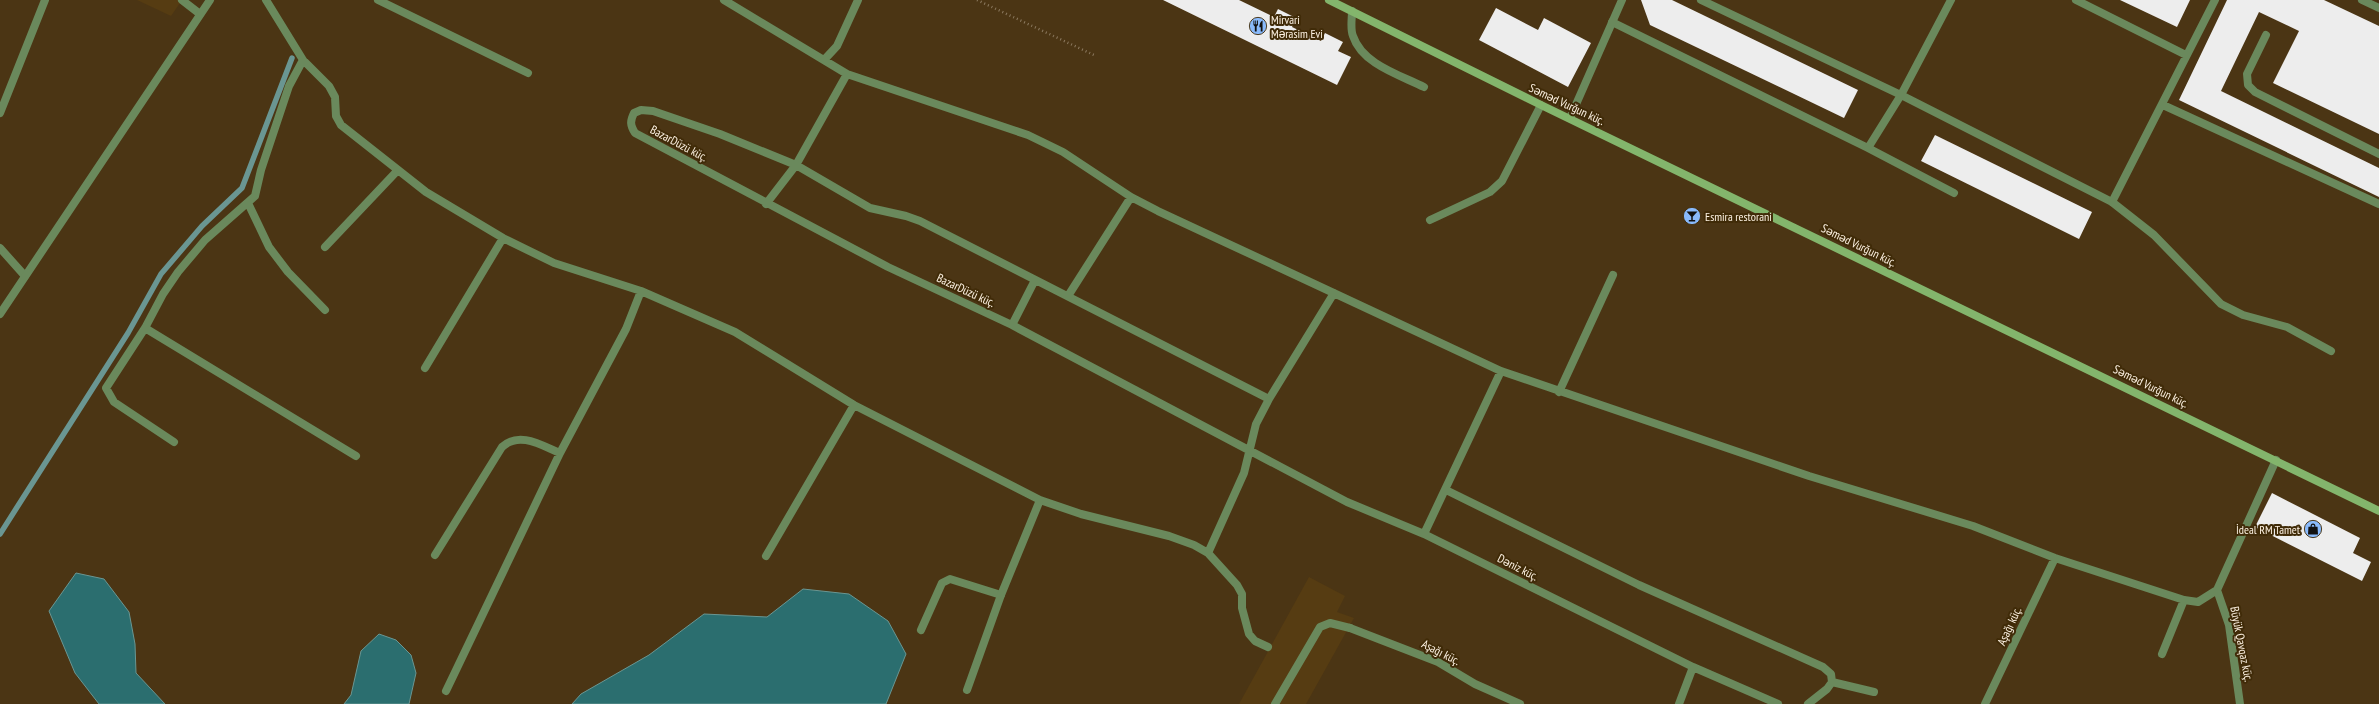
<svg xmlns="http://www.w3.org/2000/svg" width="2379" height="704" viewBox="0 0 2379 704" font-family="'PT Sans Narrow',sans-serif">
<rect width="100%" height="100%" fill="#4b3514"/>
<path fill="#563c12" d="M137,0H182L171,16Z
M1309,577L1345,596L1337,612L1354,618L1306,704H1239Z"/>
<path fill="#2b6e6f" stroke="#6a9692" d="M76,573L104,579L129,612L135,644L136,673L165,704H99L75,673L49,611Z
M803,589L849,594L888,621L906,654L886,704H572L581,694L649,655L704,614L767,617Z
M379,634L396,640L411,655L416,673L409,704H344L351,695L361,651Z"/>
<g fill="none" stroke-linecap="round" stroke-linejoin="round">
<path stroke="#6a9692" stroke-width="5.5" d="M0,534L128,333L161,274L202,226L242,188L292,58"/>
</g>
<path fill="#ededed" d="M1163,0H1239L1274,17L1278,9L1296,18L1292,27L1321,41L1325,33L1343,42L1338,51L1351,57L1337,85Z
M1641,0H1672L1858,90L1844,118L1650,25Z
M2120,0H2190L2177,27Z
M2227,0H2324L2379,26V134L2273,83L2299,31L2259,12L2221,91L2379,168V197L2179,100Z
M1496,8L1538,30L1544,18L1591,43L1568,87L1479,40Z
M1935,135L2092,212L2079,239L1921,161Z
M2272,493L2360,538L2353,553L2371,562L2362,581L2255,527Z"/>
<g fill="none" stroke-linecap="round" stroke-linejoin="round">
<path stroke="#8c7a60" stroke-width="2.5" stroke-dasharray="1 3" stroke-linecap="butt" d="M977,0L1096,56"/>
<path stroke="#6a895c" stroke-width="8" d="M182,0L200,14
M1701,0L1901,95L2112,202
M1352,11C1352,19 1350,29 1353,36C1362,64 1400,75 1424,87
M1612,22L1868,148L1901,95L1951,0
M2266,35L2247,74L2248,85L2255,92L2379,154
M0,113L45,0
M1868,148L1954,193
M0,248L25,276
M921,630L942,583L950,579L1001,595
M1275,704L1320,627L1330,623L1350,628"/>
<path stroke="#6a895c" stroke-width="8" d="M266,0L303,60L329,86L335,97L336,116L341,125L426,192L503,238L554,263L641,291L735,332L854,405L1040,500L1081,514L1169,536L1194,545L1208,553L1237,585L1242,594V608L1249,634L1255,641L1268,647
M378,0L528,73
M724,0L847,74L1028,135L1063,152L1131,197L1158,211L1501,371L1809,476L1973,526L2055,558L2184,600L2198,602L2217,590L2276,460
M2076,0L2186,55
M2215,0L2112,202L2154,235L2221,304L2243,315L2287,327L2331,351
M2362,0L2379,8
M824,60L837,46L858,0
M2163,105L2379,204
M1570,118L1622,0
M248,203L269,247L288,272L325,310
M766,204L796,165L847,74
M1430,220L1490,192L1502,181L1541,105
M325,247L398,170
M1068,296L1131,197
M0,314L210,0
M1012,325L1035,280
M145,328L356,456
M425,368L503,238
M1559,392L1613,275
M1269,399L920,221L906,216L870,208L796,165L720,134L653,111L641,110L634,113C630,121 630,125 635,133L888,267L1012,325L1347,502L1424,534L1693,667L1778,704
M174,442L114,402L106,388L145,328L163,294L178,272L205,240L255,196L261,170L289,86L303,60
M1446,490L1639,585L1823,667L1831,674L1832,682L1827,689L1808,704
M1424,534L1501,371
M1208,553L1244,473L1256,424L1269,399L1334,293
M435,555L502,447C519,431 541,445 560,453
M766,556L854,405
M2217,590L2229,625L2240,704
M1350,628L1438,662L1475,684L1520,704
M2162,654L2184,600
M1832,682L1874,692
M967,690L1001,595L1040,500
M446,691L560,453L626,329L641,291
M1679,704L1693,667
M1985,704L2055,558"/>
<path stroke="#83b56c" stroke-width="8" d="M1329,0L1541,105L2379,511"/>
</g>
<defs>
<symbol id="restaurant-disc" viewBox="-11 -11 22 22"><circle r="9.5" fill="#89bafc" stroke="#402b08"/><path d="M-5-6h1v4h1v-4h1v4h1v-4h1v5L-1.5 .5V6h-2V.5L-5-1ZM5-6V6H3V1.5H1.5Q1.5-4 5-6Z" fill="#111"/></symbol>
<symbol id="bar-disc" viewBox="-11 -11 22 22"><circle r="9.5" fill="#89bafc" stroke="#402b08"/><path d="M-6-5H6L.8 .8V4.5H3.5V6h-7V4.5H-.8V.8Z" fill="#111"/></symbol>
<symbol id="shop-disc" viewBox="-11 -11 22 22"><circle r="9.5" fill="#89bafc" stroke="#402b08"/><path d="M-5-2.5h2.3a2.7 3.5 0 0 1 5.4 0H5L5.5 6h-11ZM-1.5-2.5h3a1.5 2.3 0 0 0-3 0Z" fill="#111"/></symbol>
</defs>
<g fill-rule="evenodd">
<use href="#restaurant-disc" x="1248" y="16" width="20" height="20"/>
<use href="#bar-disc" x="1682" y="206" width="20" height="20"/>
<use href="#shop-disc" x="2303" y="519" width="20" height="20"/>
</g>
<g text-anchor="middle" dominant-baseline="central" stroke-width="4" stroke-linejoin="round" paint-order="stroke">
<g font-size="12" fill="#fdf2e3" stroke="#402b08" text-anchor="start">
<text x="1271" y="19">Mirvari<tspan x="1271" dy="14">Mərasim Evi</tspan></text>
<text x="1705" y="216">Esmira restorani</text>
<text x="2300" y="529" text-anchor="end">İdeal RM Tamet</text>
</g>
<g font-size="12" fill="#fdf2e3" stroke="#402b08">
<text transform="translate(1567 104) rotate(25)">Səməd Vurğun küç.</text>
<text transform="translate(679 143) rotate(28)">BazarDüzü küç.</text>
<text transform="translate(1859 245) rotate(26)">Səməd Vurğun küç.</text>
<text transform="translate(966 290) rotate(25)">BazarDüzü küç.</text>
<text transform="translate(2151 386) rotate(26)">Səməd Vurğun küç.</text>
<text transform="translate(1518 567) rotate(27)">Dəniz küç.</text>
<text transform="translate(2009 626) rotate(-65)">Aşağı küç.</text>
<text transform="translate(2242 644) rotate(79)">Büyük Qavqaz küç.</text>
<text transform="translate(1441 652) rotate(27)">Aşağı küç.</text>
</g>
</g>
</svg>
